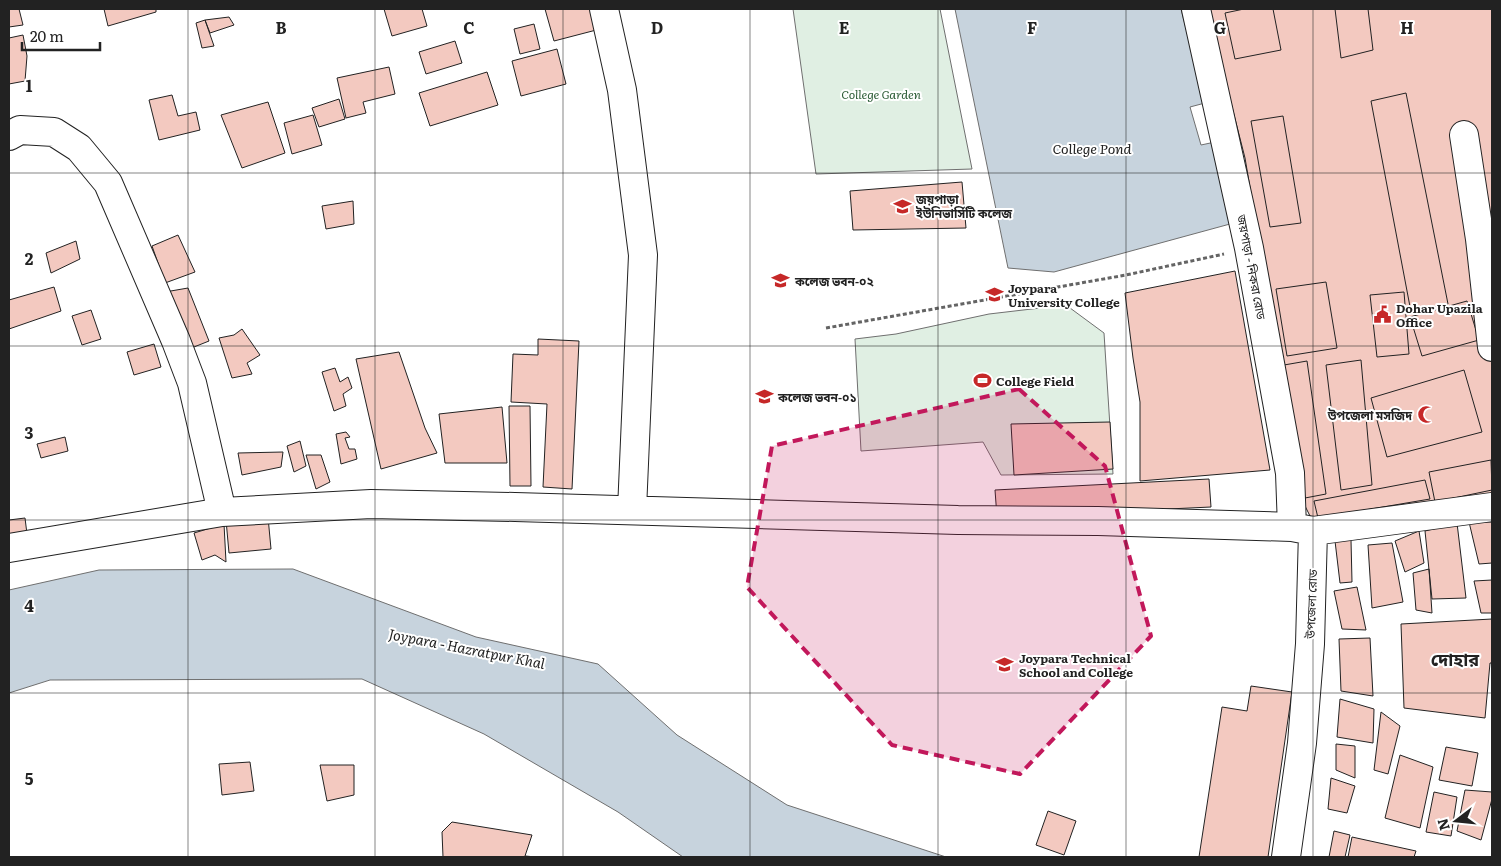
<svg xmlns="http://www.w3.org/2000/svg" width="1501" height="866" viewBox="0 0 1501 866" font-family="Literata,'Noto Sans Bengali',serif">
<rect width="100%" height="100%" fill="#fff"/>
<path fill="#e0efe3" stroke="#6f6f6f" d="M793,9H940L972,169L816,174Z
M1066,305L1104,333L1113,474L1001,475L983,442L861,451L855,339L896,334L989,314Z"/>
<path fill="#c7d3dd" stroke="#6f6f6f" d="M955,9H1181L1205,103L1190,107L1201,145L1215,142L1230,224L1054,272L1008,268Z
M293,569L476,637L598,664L677,735L787,805L946,857H683L618,812L484,734L362,679L50,680L9,693V590L99,570Z"/>
<path fill="#f3c9c0" stroke="#222" d="M9,9H19L23,25L9,27Z
M104,9H156V12L108,26Z
M384,9H422L427,26L392,36Z
M545,9H599L604,28L554,41Z
M1207,9H1492V499L1313,522L1303,502L1245,158Z
M1244,9H1273L1281,50L1235,59L1225,13Z
M1335,9H1368L1373,50L1341,58Z
M229,17L234,25L210,33L205,20Z
M205,20L214,46L202,48L196,23Z
M534,24L540,49L520,54L514,29Z
M23,35L27,56L25,81L9,84V38Z
M455,41L462,63L426,74L419,52Z
M557,49L566,84L521,96L512,61Z
M389,67L395,94L363,102L366,113L346,118L337,78Z
M487,72L498,105L430,126L419,93Z
M1406,93L1448,304L1411,312L1371,101Z
M172,95L178,116L196,112L200,130L159,140L149,100Z
M339,99L345,119L319,127L312,108Z
M268,102L285,153L242,168L221,115Z
M313,115L322,145L292,154L284,123Z
M1283,116L1301,223L1270,227L1251,121Z
M962,182L966,228L853,230L850,191Z
M353,201L354,224L326,229L322,206Z
M178,235L195,272L165,283L152,246Z
M76,241L80,259L51,273L46,253Z
M1235,271L1270,470L1140,481V402L1133,358L1125,293Z
M1326,282L1337,348L1287,356L1276,289Z
M54,287L61,311L9,329V300Z
M188,288L209,341L189,349L165,292Z
M1404,292L1409,354L1377,357L1370,295Z
M1467,301L1479,340L1422,356L1410,317Z
M91,310L101,339L82,345L72,316Z
M242,329L260,355L247,363L252,374L232,378L219,338L234,335Z
M538,339L579,341L572,489L543,487L547,404L511,402L513,354L538,355Z
M154,344L161,367L134,375L127,352Z
M399,352L425,428L437,453L381,469L356,359Z
M1361,360L1372,485L1341,490L1326,365Z
M1307,361L1326,494L1305,498L1284,365Z
M335,368L340,382L348,377L352,388L343,394L346,406L334,411L322,372Z
M1464,370L1482,432L1387,457L1371,398Z
M509,406H530L531,486H510Z
M502,407L507,463H445L439,414Z
M1110,422L1113,469L1014,475L1011,424Z
M346,432L350,437L345,438L349,449H355L357,459L341,464L336,434Z
M65,437L68,451L41,458L37,444Z
M300,441L306,466L294,472L287,446Z
M283,452L281,467L242,475L238,453Z
M306,455H321L330,482L316,489Z
M1491,460L1492,490L1435,502L1429,472Z
M1209,479L1211,507L997,517L995,490Z
M1425,480L1430,499L1318,518L1314,501Z
M268,517L271,549L229,553L226,520Z
M25,518L28,542L9,544V520Z
M1469,522H1492V563L1479,564Z
M1457,523L1466,598L1432,599L1425,531Z
M224,524L226,562L215,555L202,560L194,533Z
M1419,531L1424,563L1405,572L1395,541Z
M1351,540L1352,582L1340,583L1335,541Z
M1392,543L1403,602L1372,608L1368,545Z
M1429,569L1432,613L1416,610L1413,573Z
M1492,580V613H1481L1474,581Z
M1357,587L1366,630L1342,629L1334,591Z
M1492,619V663H1490L1485,718L1404,708L1401,624Z
M1370,638L1373,696L1341,691L1339,639Z
M1251,686L1292,692L1268,857H1199L1222,707L1247,711Z
M1340,699L1374,709L1373,743L1337,737Z
M1381,712L1400,726L1388,774L1374,770Z
M1336,744L1355,746V778L1336,770Z
M1446,747L1478,753L1472,786L1439,780Z
M1400,755L1433,767L1420,828L1385,818Z
M250,762L254,791L222,795L219,764Z
M320,765H354V795L327,801Z
M1331,778L1355,786L1347,813L1328,809Z
M1465,790L1492,792V799L1481,840L1457,831Z
M1434,792L1457,797L1451,836L1426,832Z
M1048,811L1076,821L1064,855L1036,845Z
M452,822L532,835L525,856L536,857H443L442,832Z
M1334,831L1350,835L1345,857H1329Z
M1352,837L1416,851L1414,857H1348Z"/>
<g fill="none" stroke-linecap="round" stroke-linejoin="round">
<defs>
<path id="minor" d="M604,9L622,90L643,255L632,510
M1196,9L1249,248L1290,473L1292,527
M1464,135L1480,239L1492,347
M9,136L20,130L54,132L79,148L108,183L176,341L192,383L222,512
M9,548L222,512L371,504L515,507L958,520L1098,521L1292,527L1313,531
M1286,857L1302,743L1310,644L1313,531L1492,507"/>
</defs>
<use href="#minor" stroke="#222" stroke-width="30"/>
<path stroke="#646464" stroke-width="3" stroke-dasharray="4 2.5" stroke-linecap="butt" d="M826,328L1126,275L1224,254"/>
<use href="#minor" stroke="#fff" stroke-width="28"/>
</g>
<path fill="#c2185b" fill-opacity="0.2" stroke="#c2185b" stroke-width="4" stroke-dasharray="10 6" stroke-linejoin="round" d="M1019,389L1105,466L1151,636L1020,774L892,745L747,587L772,446Z"/>
<path fill="none" stroke="#222" stroke-width="1" stroke-opacity="0.55" d="M188,9V857M375,9V857M563,9V857M750,9V857M938,9V857M1126,9V857M1313,9V857M9,173H1492M9,346H1492M9,520H1492M9,693H1492"/>
<defs>
<symbol id="university-bare" viewBox="-9 -9 18 18"><path d="M0-5L7-2L0 1L-7-2ZM-4 1L0 2.5L4 1V4Q0 6-4 4Z" fill="#c62828" stroke="#fff" stroke-width="2.5" paint-order="stroke"/></symbol>
<symbol id="civic-bare" viewBox="-9 -9 18 18"><path d="M-.6-6.5H3V-4.5H.6V-3L4-1V1h2V6H-6V1h2V-1L-.6-3ZM-1.2 2.5V6h2.4V2.5Z" fill="#c62828" stroke="#fff" stroke-width="2.5" paint-order="stroke"/></symbol>
<symbol id="stadium-bare" viewBox="-9 -9 18 18"><path d="M0-5a6.5 5 0 1 0 0 10a6.5 5 0 1 0 0-10ZM-3.5-1.8h7v3.6h-7Z" fill="#c62828" stroke="#fff" stroke-width="2.5" paint-order="stroke"/></symbol>
<symbol id="mosque-bare" viewBox="-9 -9 18 18"><path d="M3.5-4.9A6 6 0 1 0 3.5 4.9A5 5 0 1 1 3.5-4.9Z" fill="#c62828" stroke="#fff" stroke-width="2.5" paint-order="stroke"/></symbol>
</defs>
<g fill-rule="evenodd">
<use href="#university-bare" x="890" y="194" width="25" height="25"/>
<use href="#university-bare" x="768" y="268" width="25" height="25"/>
<use href="#university-bare" x="982" y="282" width="25" height="25"/>
<use href="#civic-bare" x="1370" y="302" width="25" height="25"/>
<use href="#stadium-bare" x="970" y="368" width="25" height="25"/>
<use href="#university-bare" x="752" y="384" width="25" height="25"/>
<use href="#mosque-bare" x="1414" y="402" width="25" height="25"/>
<use href="#university-bare" x="992" y="652" width="25" height="25"/>
</g>
<g text-anchor="middle" dominant-baseline="central" stroke-width="4" stroke-linejoin="round" paint-order="stroke">
<g font-size="12" font-style="italic" fill="#2f5e38" stroke="#fff">
<text x="881" y="94">College Garden</text>
</g>
<g font-size="12" font-weight="bold" fill="#222" stroke="#fff" text-anchor="start">
<text x="916" y="199">জয়পাড়া<tspan x="916" dy="14">ইউনিভার্সিটি কলেজ</tspan></text>
<text x="795" y="281">কলেজ ভবন-০২</text>
<text x="1008" y="288">Joypara<tspan x="1008" dy="14">University College</tspan></text>
<text x="1396" y="308">Dohar Upazila<tspan x="1396" dy="14">Office</tspan></text>
<text x="996" y="381">College Field</text>
<text x="778" y="397">কলেজ ভবন-০১</text>
<text x="1412" y="415" text-anchor="end">উপজেলা মসজিদ</text>
<text x="1019" y="658">Joypara Technical<tspan x="1019" dy="14">School and College</tspan></text>
</g>
<g font-size="12" fill="#222" stroke="#fff">
<text transform="translate(1252 267) rotate(79)">জয়পাড়া - নিকরা রোড</text>
<text transform="translate(1311 604) rotate(-88)">উপজেলা রোড</text>
</g>
<g font-size="14" font-style="italic" fill="#222" stroke="#fff">
<text x="1092" y="148">College Pond</text>
<text transform="translate(467 648) rotate(11)">Joypara - Hazratpur Khal</text>
</g>
<g font-size="18" font-weight="bold" fill="#222" stroke="#fff">
<text x="1455" y="658">দোহার</text>
</g>
</g>
<g font-size="16" text-anchor="middle" font-weight="bold" fill="#222" stroke="#fff" stroke-width="4" stroke-linejoin="round" paint-order="stroke">
<text x="281" y="34">B</text>
<text x="469" y="34">C</text>
<text x="657" y="34">D</text>
<text x="844" y="34">E</text>
<text x="1032" y="34">F</text>
<text x="1220" y="34">G</text>
<text x="1407" y="34">H</text>
<text x="29" y="92">1</text>
<text x="29" y="265">2</text>
<text x="29" y="439">3</text>
<text x="29" y="612">4</text>
<text x="29" y="785">5</text>
</g>
<rect width="1501" height="866" fill="none" stroke="#222222" stroke-width="20"/>
<g transform="translate(1456 821) rotate(254)" stroke="#ffffff" stroke-width="4" paint-order="stroke">
<path d="M0-4L9 19L0 12L-9 19Z" fill="#222222"/>
<text y="-8" font-size="14" font-weight="bold" text-anchor="middle" fill="#222222">N</text>
</g>
<path d="M22 42v8h78v-8" fill="none" stroke="#222222" stroke-width="2.5"/>
<text x="30" y="42" font-size="15" fill="#222222" stroke="#ffffff" stroke-width="4" paint-order="stroke">20 m</text>
</svg>
